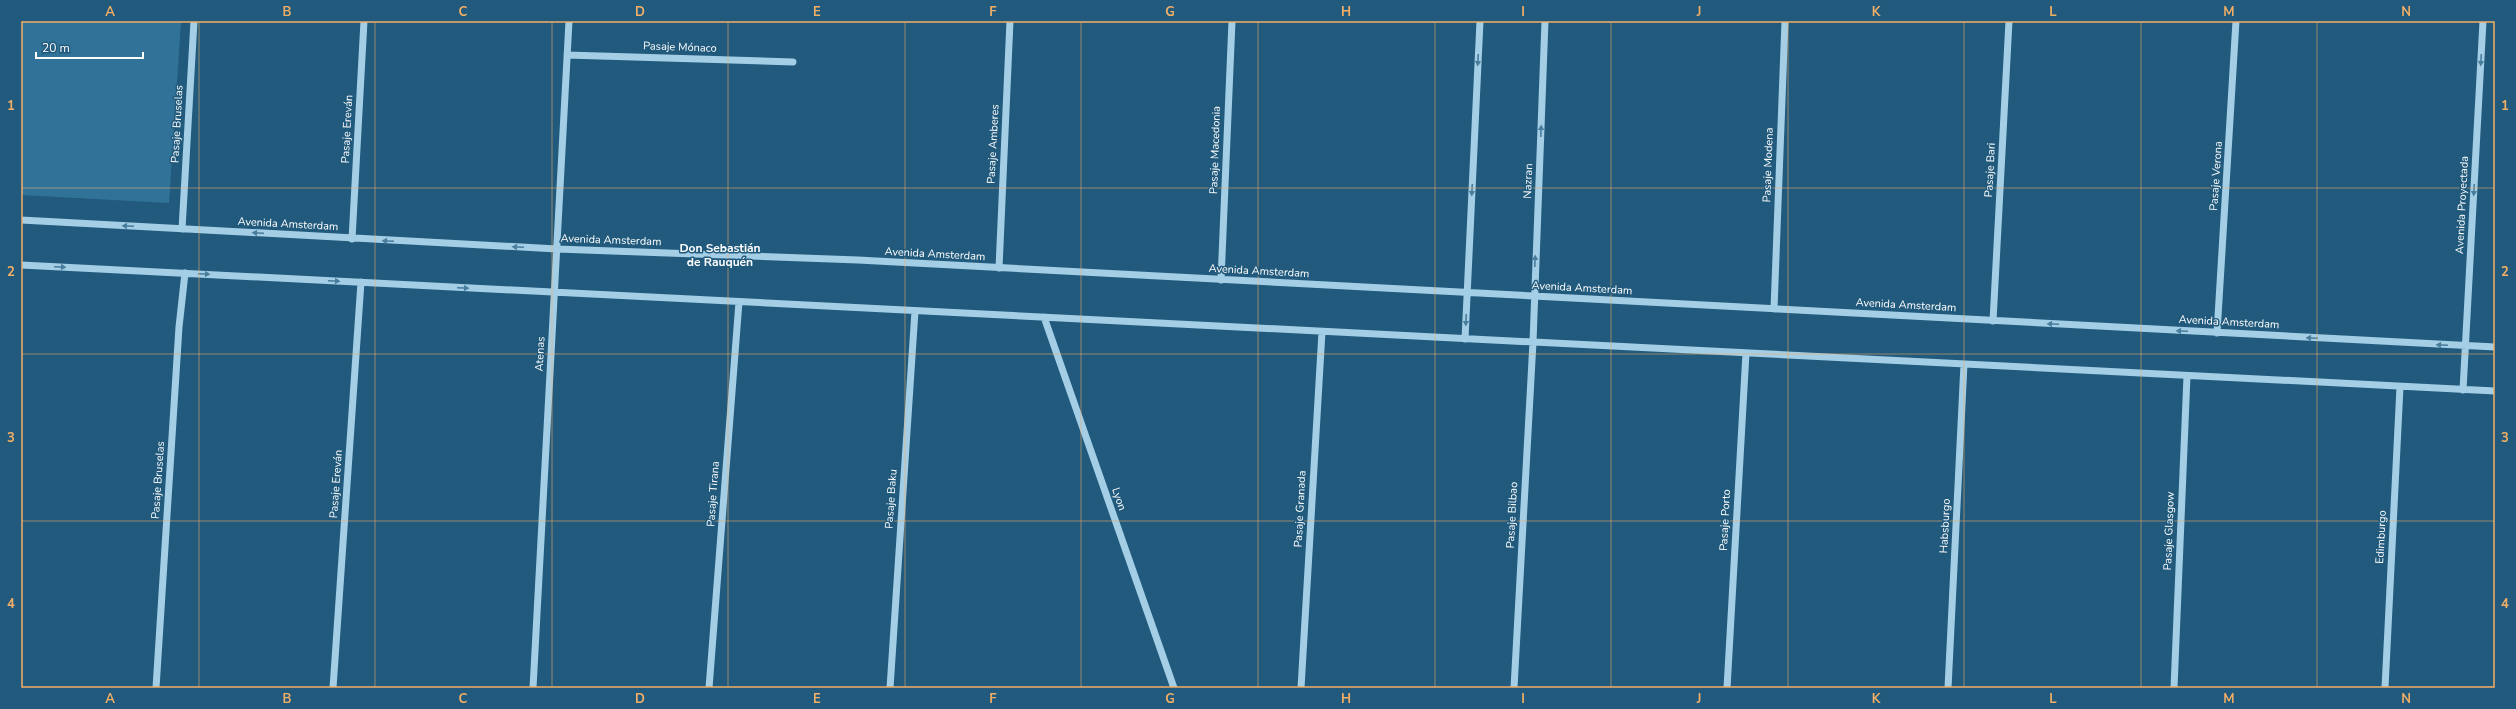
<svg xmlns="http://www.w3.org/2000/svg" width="2516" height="709" viewBox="0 0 2516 709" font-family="'Nunito Sans',sans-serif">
<rect width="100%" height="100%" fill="#215a7c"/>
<path fill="#317398" d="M21,21H181L169,203L21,195Z"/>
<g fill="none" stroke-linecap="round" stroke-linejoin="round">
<path stroke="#a3cee6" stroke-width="7" d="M567,55L793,62
M21,220L557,249L858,260L2495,347
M182,229L194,21
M352,239L364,21
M21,265L2495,391
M999,268L1010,21
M1221,280L1232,21
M1774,309L1785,21
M1044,317L1174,688
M1993,321L2009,21
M2217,333L2236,21
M1465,339L1480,21
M2463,390L2483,21
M156,688L179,327L185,273
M333,688L361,282
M533,688L569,21
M709,688L739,302
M890,688L915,311
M1301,688L1322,332
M1514,688L1533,342L1545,21
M1727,688L1746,353
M1948,688L1964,364
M2174,688L2187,376
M2385,688L2400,387"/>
</g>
<defs><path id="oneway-solid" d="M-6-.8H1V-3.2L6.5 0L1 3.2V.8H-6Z"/></defs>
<g fill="#487d9c">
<use href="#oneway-solid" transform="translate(1478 60) rotate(93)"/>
<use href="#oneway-solid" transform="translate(2481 60) rotate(93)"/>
<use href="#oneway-solid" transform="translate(1541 131) rotate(-88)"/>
<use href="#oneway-solid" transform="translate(1472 190) rotate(93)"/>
<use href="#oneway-solid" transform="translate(2474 190) rotate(93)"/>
<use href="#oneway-solid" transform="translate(128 226) rotate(-177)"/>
<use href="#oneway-solid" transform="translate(258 233) rotate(-177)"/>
<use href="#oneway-solid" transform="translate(388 241) rotate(-177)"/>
<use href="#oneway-solid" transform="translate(518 247) rotate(-177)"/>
<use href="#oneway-solid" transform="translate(1535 261) rotate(-88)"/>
<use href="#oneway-solid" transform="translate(60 267) rotate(3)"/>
<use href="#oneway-solid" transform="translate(204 274) rotate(3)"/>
<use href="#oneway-solid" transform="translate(334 281) rotate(3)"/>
<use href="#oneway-solid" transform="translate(463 288) rotate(3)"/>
<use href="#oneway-solid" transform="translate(1466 320) rotate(92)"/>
<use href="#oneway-solid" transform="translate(2053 324) rotate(-177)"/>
<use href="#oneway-solid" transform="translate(2182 331) rotate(-177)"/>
<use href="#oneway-solid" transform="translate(2312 338) rotate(-177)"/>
<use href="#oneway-solid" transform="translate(2442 345) rotate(-177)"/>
</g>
<path fill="none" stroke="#f3af65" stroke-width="1" stroke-opacity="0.55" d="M199,21V688M375,21V688M552,21V688M728,21V688M905,21V688M1081,21V688M1258,21V688M1435,21V688M1611,21V688M1788,21V688M1964,21V688M2141,21V688M2317,21V688M21,188H2495M21,354H2495M21,521H2495"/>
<g text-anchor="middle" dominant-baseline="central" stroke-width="3" stroke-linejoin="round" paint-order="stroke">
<g font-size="11" fill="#fff" stroke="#215a7c">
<text transform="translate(680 47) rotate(2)">Pasaje Mónaco</text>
<text transform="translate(177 124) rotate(-87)">Pasaje Bruselas</text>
<text transform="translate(347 129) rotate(-87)">Pasaje Ereván</text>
<text transform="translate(993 144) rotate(-87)">Pasaje Amberes</text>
<text transform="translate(1215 150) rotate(-88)">Pasaje Macedonia</text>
<text transform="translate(1768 165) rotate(-88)">Pasaje Modena</text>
<text transform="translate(1990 170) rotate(-87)">Pasaje Bari</text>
<text transform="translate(2216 176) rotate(-86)">Pasaje Verona</text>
<text transform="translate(1528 181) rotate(-88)">Nazran</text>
<text transform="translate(2462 205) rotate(-87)">Avenida Proyectada</text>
<text transform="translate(288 224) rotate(3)">Avenida Amsterdam</text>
<text transform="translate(611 240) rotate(2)">Avenida Amsterdam</text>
<text transform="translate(935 254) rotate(3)">Avenida Amsterdam</text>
<text transform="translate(1259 271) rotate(3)">Avenida Amsterdam</text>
<text transform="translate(1582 288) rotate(3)">Avenida Amsterdam</text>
<text transform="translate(1906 305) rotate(3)">Avenida Amsterdam</text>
<text transform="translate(2229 322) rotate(3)">Avenida Amsterdam</text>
<text transform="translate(540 354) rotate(-87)">Atenas</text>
<text transform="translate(158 480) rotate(-86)">Pasaje Bruselas</text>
<text transform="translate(336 484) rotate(-86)">Pasaje Ereván</text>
<text transform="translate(713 494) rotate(-86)">Pasaje Tirana</text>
<text transform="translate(891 499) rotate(-86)">Pasaje Baku</text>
<text transform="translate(1119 499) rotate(71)">Lyon</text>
<text transform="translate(1300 509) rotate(-87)">Pasaje Granada</text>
<text transform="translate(1512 515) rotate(-87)">Pasaje Bilbao</text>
<text transform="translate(1725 520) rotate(-87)">Pasaje Porto</text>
<text transform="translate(1945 526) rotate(-87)">Habsburgo</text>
<text transform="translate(2169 531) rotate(-88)">Pasaje Glasgow</text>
<text transform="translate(2381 537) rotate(-87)">Edimburgo</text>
</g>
<g font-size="12" font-weight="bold" fill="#fff" stroke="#215a7c">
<text x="720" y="248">Don Sebastián<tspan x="720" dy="14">de Rauquén</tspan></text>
</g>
</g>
<rect width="2516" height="709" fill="none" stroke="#215a7c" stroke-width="44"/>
<path d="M36 52v6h107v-6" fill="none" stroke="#ffffff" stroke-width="2"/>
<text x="42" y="52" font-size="12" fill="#ffffff" stroke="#215a7c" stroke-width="3" paint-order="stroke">20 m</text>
<rect x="22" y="22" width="2472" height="665" fill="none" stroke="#f3af65" stroke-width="1.5"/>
<g font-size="13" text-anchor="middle" font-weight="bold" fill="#f3af65">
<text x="110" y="16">A</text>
<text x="287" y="16">B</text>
<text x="463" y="16">C</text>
<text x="640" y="16">D</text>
<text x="817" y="16">E</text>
<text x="993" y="16">F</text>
<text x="1170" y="16">G</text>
<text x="1346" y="16">H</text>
<text x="1523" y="16">I</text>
<text x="1699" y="16">J</text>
<text x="1876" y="16">K</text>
<text x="2053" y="16">L</text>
<text x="2229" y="16">M</text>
<text x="2406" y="16">N</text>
<text x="11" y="110">1</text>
<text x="2505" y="110">1</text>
<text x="11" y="276">2</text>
<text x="2505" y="276">2</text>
<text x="11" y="442">3</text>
<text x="2505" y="442">3</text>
<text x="11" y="608">4</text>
<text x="2505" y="608">4</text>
<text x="110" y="703">A</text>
<text x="287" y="703">B</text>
<text x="463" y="703">C</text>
<text x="640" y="703">D</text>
<text x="817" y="703">E</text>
<text x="993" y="703">F</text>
<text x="1170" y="703">G</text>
<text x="1346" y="703">H</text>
<text x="1523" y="703">I</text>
<text x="1699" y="703">J</text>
<text x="1876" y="703">K</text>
<text x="2053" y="703">L</text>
<text x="2229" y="703">M</text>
<text x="2406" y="703">N</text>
</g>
</svg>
